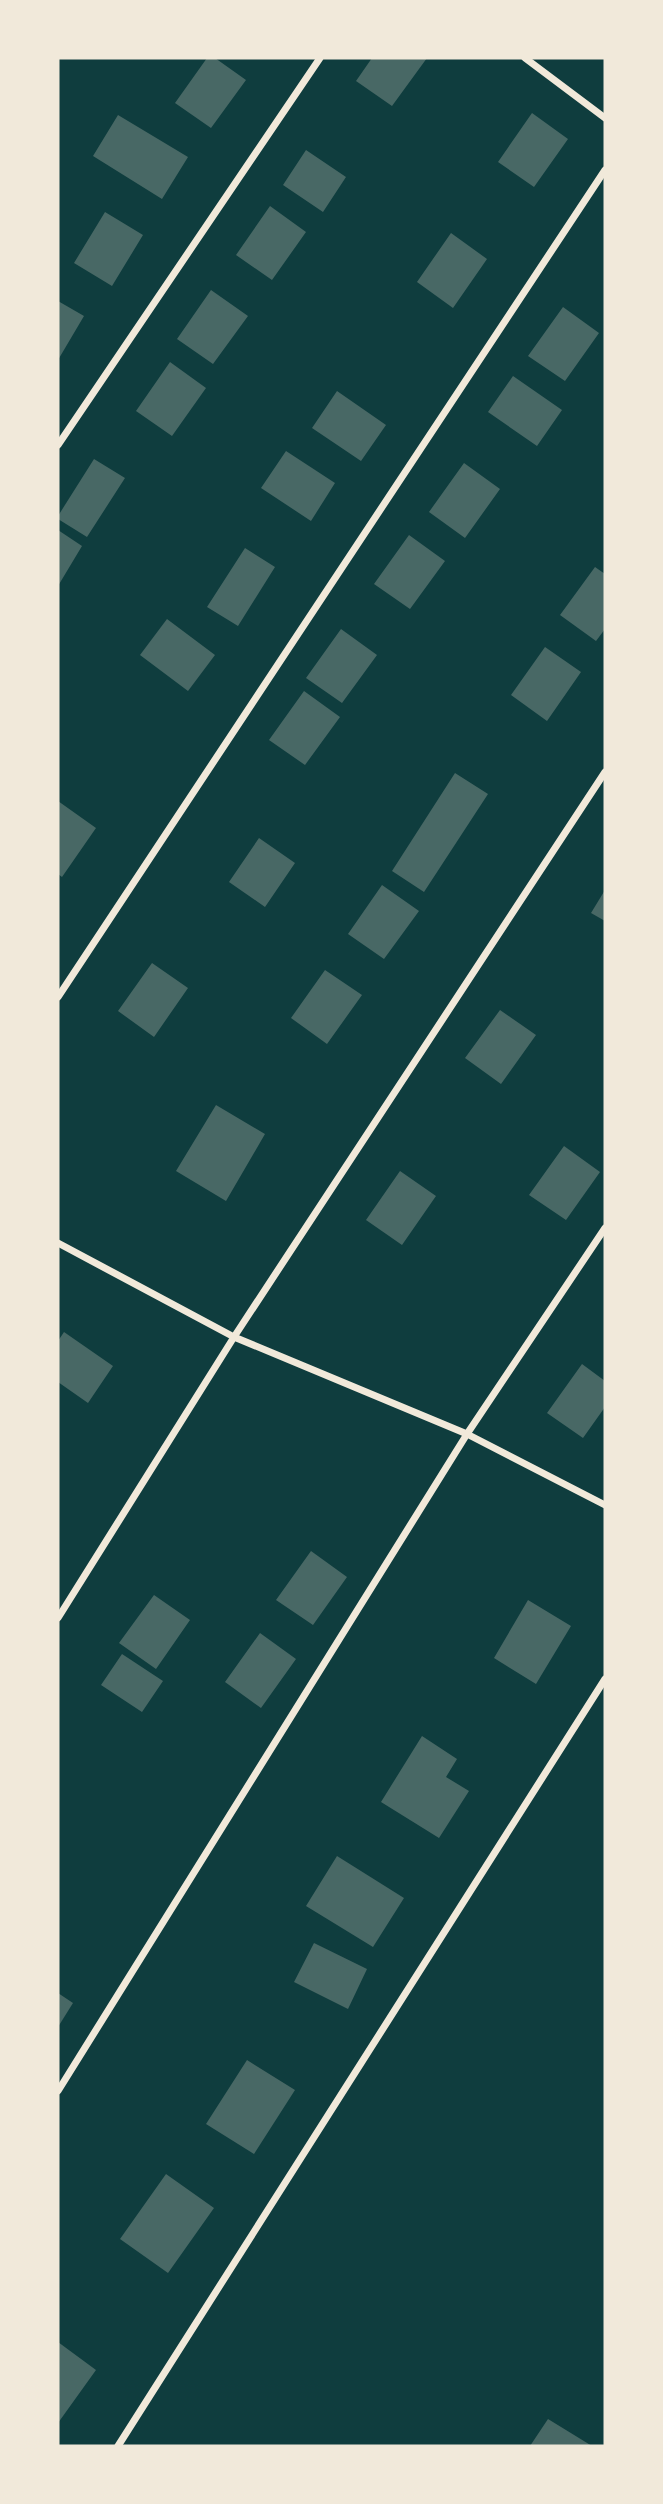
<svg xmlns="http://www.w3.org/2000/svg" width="663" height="2504" viewBox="0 0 663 2504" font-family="Ubuntu,sans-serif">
<rect width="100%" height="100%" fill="#0f3d3e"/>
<path fill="#486865" d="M207,58H215L246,80L211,128L175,103Z
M372,58H427L392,106L356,81Z
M532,113L568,139L534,187L498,162Z
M118,115L188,157L162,199L93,156Z
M306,150L346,177L323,212L283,185Z
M270,206L306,232L272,280L236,255Z
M105,212L143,235L112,286L74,263Z
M451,233L487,259L453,308L417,282Z
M211,290L248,316L213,364L177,339Z
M58,301L84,316L58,360Z
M563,307L599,333L565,381L528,356Z
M170,362L206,388L172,436L136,411Z
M513,376L562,410L537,446L488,412Z
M337,391L386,425L361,461L312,428Z
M286,451L335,483L311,521L261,488Z
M94,459L125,478L87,537L58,519V516Z
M464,463L500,489L465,538L429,512Z
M58,530L82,546L58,586Z
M409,535L445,561L410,609L374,584Z
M245,548L275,567L238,626L207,607Z
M595,567L605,574V629L596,641L560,615Z
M167,619L215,655L188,691L140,655Z
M341,629L377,655L342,703L306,678Z
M545,647L581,672L547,721L511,695Z
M304,691L340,717L305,765L269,740Z
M455,773L488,794L424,892L392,871Z
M58,801L96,828L62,877L58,874Z
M259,838L295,863L265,907L229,882Z
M382,885L419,911L384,959L348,934Z
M605,890V921L591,913Z
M152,963L188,988L154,1037L118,1011Z
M325,970L362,995L327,1044L291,1018Z
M500,1010L536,1035L501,1084L465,1058Z
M216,1105L265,1134L226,1201L176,1171Z
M564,1146L600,1172L566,1220L529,1195Z
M400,1171L436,1196L402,1245L366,1220Z
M64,1332L113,1366L88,1403L58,1382V1341Z
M582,1364L605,1381V1407L583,1438L547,1413Z
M311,1551L347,1577L313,1625L276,1600Z
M154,1595L190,1620L156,1669L119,1643Z
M528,1600L571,1626L536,1684L494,1658Z
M260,1633L296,1659L261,1708L225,1682Z
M122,1654L163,1681L142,1712L101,1685Z
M422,1736L457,1759L446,1777L469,1791L439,1838L381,1802Z
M337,1856L404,1898L373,1947L306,1906Z
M314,1943L367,1969L348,2009L294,1982Z
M58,1993L73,2003L58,2027Z
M247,2060L295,2090L254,2154L206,2124Z
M166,2174L214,2208L168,2273L120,2239Z
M58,2342L96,2370L58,2423Z
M548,2419L592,2446H530Z"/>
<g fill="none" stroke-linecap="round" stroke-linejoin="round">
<path stroke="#f1e9da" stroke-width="7" d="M525,58L605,118
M58,445L320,58
M58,997L605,170
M58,1243L234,1337L467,1434L605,1505
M58,1618L234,1337L605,772
M58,2091L467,1434L605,1228
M118,2446L605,1679"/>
</g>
<rect width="663" height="2504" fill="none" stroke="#f1e9da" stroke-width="119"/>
</svg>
